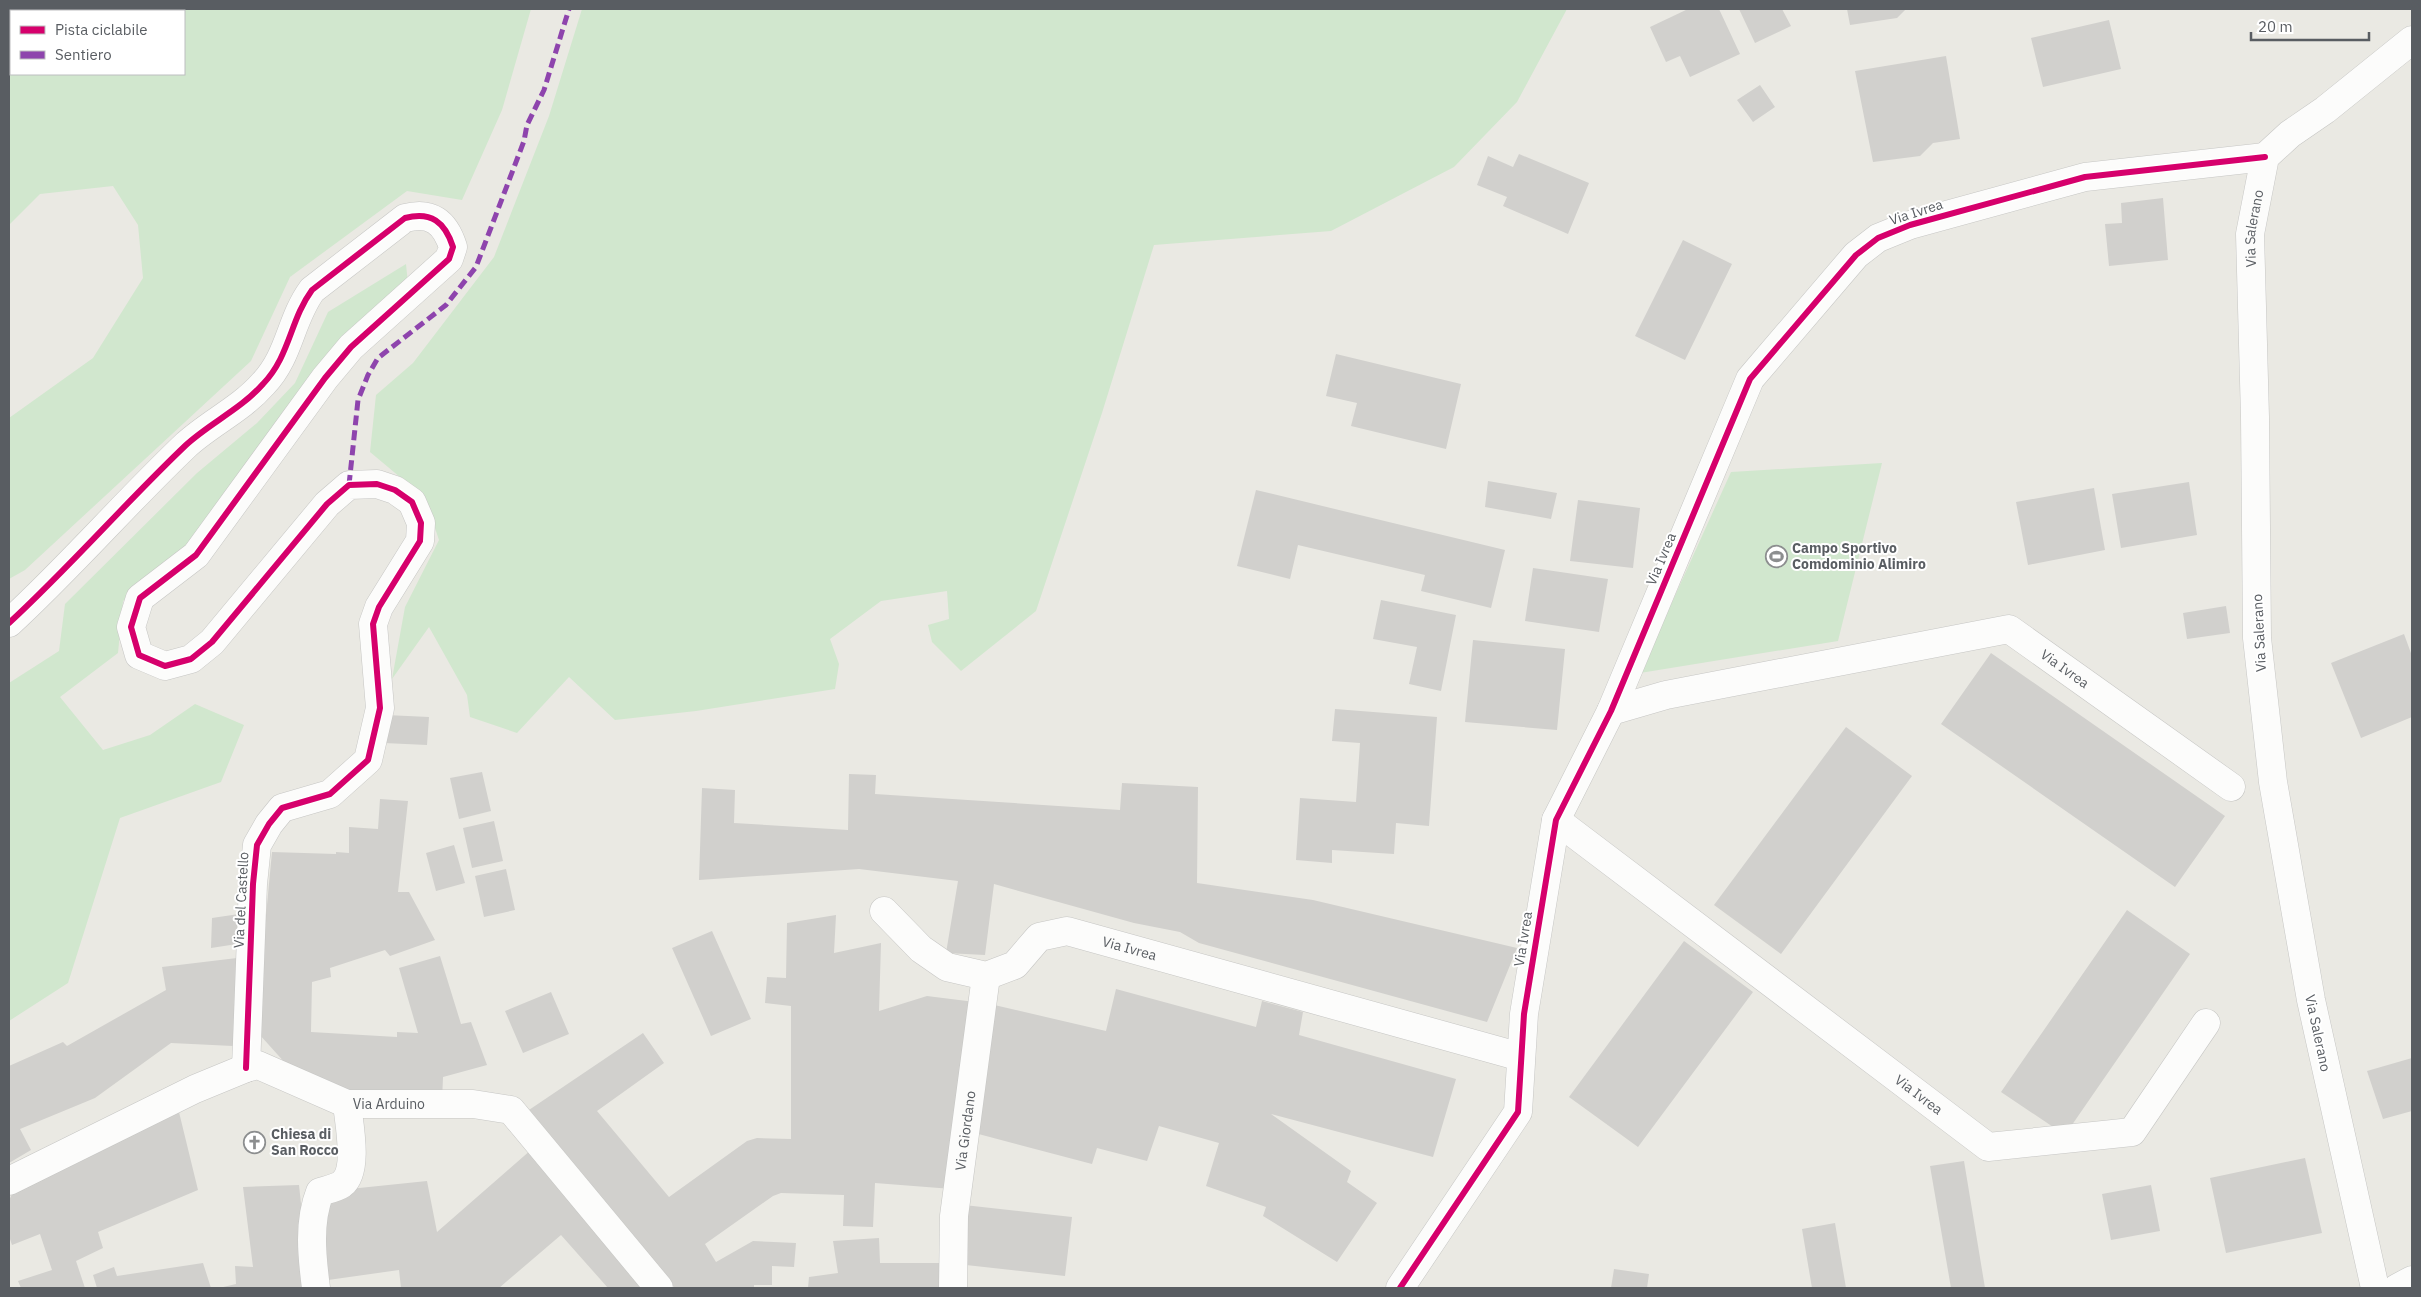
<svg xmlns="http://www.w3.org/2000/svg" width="2421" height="1297" viewBox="0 0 2421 1297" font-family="'IBM Plex Sans',sans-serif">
<rect width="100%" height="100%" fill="#eae9e3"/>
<path fill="#d1e7ce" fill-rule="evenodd" d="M9,9H531L502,110L462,200L407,191L290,277L251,361L25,570L9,579V418L93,358L143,278L138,225L113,186L40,194L9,225ZM11,11H184V74H11Z
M582,9H1567L1517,102L1454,167L1331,231L1154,245L1102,413L1036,611L961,671L932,642L928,625L949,619L947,591L881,601L830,639L839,664L835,689L696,711L615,720L569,677L517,733L470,717L467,695L429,627L392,679L405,607L439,540L425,498L370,452L376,395L413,363L494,257L549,116Z
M406,264L408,284L176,560L123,601L118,653L60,697L103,750L150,735L195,704L244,725L221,782L120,818L68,983L9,1021V683L59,651L65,604L197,473L257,423L295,383L328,312Z
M1882,463L1838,641L1640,673L1731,472Z"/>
<path fill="#d1d0cd" d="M1688,9H1719L1740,54L1690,77L1680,56L1666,62L1650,27Z
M1739,9H1782L1791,26L1755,43Z
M1847,9H1906L1897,18L1850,25Z
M2109,20L2121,69L2043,87L2031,38Z
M1946,56L1960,139L1933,143L1920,156L1873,162L1855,71Z
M1760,85L1775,107L1753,122L1737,100Z
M1519,154L1589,183L1568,234L1503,206L1507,197L1477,185L1488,156L1513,167Z
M2163,198L2168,260L2109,266L2105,224L2122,223L2121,203Z
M1683,240L1732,264L1685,360L1635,336Z
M1336,354L1461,384L1446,449L1351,426L1357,403L1326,396Z
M1488,481L1557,493L1551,519L1485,507Z
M2189,482L2197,535L2121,548L2112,494Z
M2094,488L2105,550L2028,565L2016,502Z
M1256,490L1505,550L1491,608L1421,591L1425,575L1298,545L1290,579L1237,566Z
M1578,500L1640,508L1633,568L1570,561Z
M1533,568L1608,579L1599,632L1525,621Z
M1381,600L1456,615L1441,691L1409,684L1417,647L1373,639Z
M2226,606L2230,633L2187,639L2183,613Z
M2404,634L2412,656V717L2361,738L2331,663Z
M1473,640L1565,649L1557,730L1465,722Z
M1991,653L2225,816L2175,887L1941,724Z
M1335,709L1437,717L1429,826L1396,823L1394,854L1332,850V863L1296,860L1300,798L1356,802L1360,743L1332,741Z
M386,715L429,717L427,745L384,743Z
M1846,727L1912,776L1781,954L1714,905Z
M482,772L491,811L459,819L450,778Z
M849,774L876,775L875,794L1120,810L1122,783L1198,787L1197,883L1313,900L1517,948L1487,1022L1199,943L1180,932L1134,923L994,884L985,955L946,953L958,881L859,869L699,880L702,788L735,790L734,823L848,830Z
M380,799L408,801L398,892H409L435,940L390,956L385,950L330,968L331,977L312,982L311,1032L397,1037V1032L418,1033L399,968L440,956L461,1024L471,1022L487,1065L443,1077L442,1101L347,1100L296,1075L259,1034L262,958L272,852L336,854V852L349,853V827L378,829Z
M494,821L503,861L472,868L463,828Z
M454,845L465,883L436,891L426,853Z
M506,869L515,910L484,917L475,876Z
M2127,910L2190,954L2065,1135L2001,1092Z
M239,914L237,944L211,948L212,918Z
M836,915L834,953L881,943L879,1011L927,996L975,1002L952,1189L875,1183L873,1227L843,1226L844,1195L781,1193L773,1196L705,1244L716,1262L753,1241L796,1243L794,1267L772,1266V1285H754V1288H675L523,1114L643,1033L664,1063L597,1111L669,1197L747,1141L757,1138L791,1139V1006L765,1003L767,977L786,978L787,923Z
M712,931L751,1019L711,1036L672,948Z
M1684,941L1753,992L1638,1147L1569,1097Z
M237,958L233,1046L171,1043L95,1098L20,1129L31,1150L9,1163V1066L63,1042L67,1046L166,990L162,967Z
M1116,989L1256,1027L1262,1001L1303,1012L1299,1035L1456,1079L1433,1157L1271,1114L1351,1171L1347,1182L1377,1203L1337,1262L1263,1216L1266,1207L1206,1186L1219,1143L1159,1126L1147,1161L1097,1148L1092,1164L971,1132L990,1004L1106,1031Z
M551,992L569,1034L523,1053L505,1011Z
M2412,1058V1111L2383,1119L2367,1071Z
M178,1108L198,1190L98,1232L103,1248L76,1261L85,1288H21L18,1281L52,1270L40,1234L12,1245L9,1236V1200L15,1189Z
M532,1149L648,1288H608L561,1235L499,1288H401L399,1270L321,1281L320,1239L330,1191L427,1181L437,1232Z
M2305,1158L2322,1233L2226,1253L2210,1178Z
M1964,1161L1985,1288H1951L1930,1166Z
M299,1185L310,1288H219L236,1284L235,1266L253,1267L243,1187Z
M2151,1185L2160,1231L2111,1240L2102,1194Z
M964,1205L1072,1217L1065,1276L957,1264Z
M1835,1223L1846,1288H1812L1802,1229Z
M879,1238L880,1263H942L943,1288H808L809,1277L838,1273L833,1241Z
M203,1263L211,1288H97L93,1275L114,1267L117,1276Z
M1614,1269L1649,1274L1647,1288H1611Z"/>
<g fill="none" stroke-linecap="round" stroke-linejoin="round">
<defs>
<g id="minor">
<path d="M9,623C70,567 125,503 186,445C210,423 241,409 263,384C290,356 290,320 312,290L405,218C431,211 445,222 453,247L449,259L351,347L325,378L196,555L140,598L131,627L139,655L165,666L191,659L212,642L327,504L349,485L377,484L395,490L412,502L421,523L420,541L379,607L373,624L380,708L368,760L330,794L282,808L269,824L257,845L253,884L246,1068"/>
<path id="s1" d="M1611,711L1666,695L2009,629L2231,787"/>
<path id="s2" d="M1556,820L1988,1147L2132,1132L2206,1023"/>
<path id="s3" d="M884,911L921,949L947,967L986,976L1015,965L1039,937L1067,931L1521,1057"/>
<path id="s4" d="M9,1181L195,1089L246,1068L258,1065L347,1104H473L511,1110L659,1288"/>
<path d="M316,1288C312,1257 308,1222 320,1192C326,1190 336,1188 342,1184C359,1171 349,1123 347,1104"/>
<path id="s5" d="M953,1288L954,1216L986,976"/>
<path d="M1400,1288L1518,1112L1524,1014L1556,820L1611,711L1750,379L1856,255L1878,238L1910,225L2085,177L2265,157"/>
<path id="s6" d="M2375,1288L2311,1000L2273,782L2257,638L2255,417L2250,234L2265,157L2290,134L2325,110L2412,40"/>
</g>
<path id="secondary" d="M2397,1288L2412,1280"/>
</defs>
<use href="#minor" stroke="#c6c6c4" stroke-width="29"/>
<use href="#secondary" stroke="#c6c7c5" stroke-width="29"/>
<use href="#minor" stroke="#fcfcfb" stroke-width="28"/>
<use href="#secondary" stroke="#fcfcfb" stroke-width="28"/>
<path stroke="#8e44ad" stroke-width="5" stroke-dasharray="10 5" stroke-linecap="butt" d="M349,485L358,400L368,375L378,358L446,305L476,267L524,141L527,125L544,90L569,9"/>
<defs>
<path id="cycleway" d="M9,623C70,567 125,503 186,445C210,423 241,409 263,384C290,356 290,320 312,290L405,218C431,211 445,222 453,247L449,259L351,347L325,378L196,555L140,598L131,627L139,655L165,666L191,659L212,642L327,504L349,485L377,484L395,490L412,502L421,523L420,541L379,607L373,624L380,708L368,760L330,794L282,808L269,824L257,845L253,884L246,1068
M1400,1288L1518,1112L1524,1014L1556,820L1611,711L1750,379L1856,255L1878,238L1910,225L2085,177L2265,157"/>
</defs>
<use href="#cycleway" stroke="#fff" stroke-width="9"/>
<use href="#cycleway" stroke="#d6006c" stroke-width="6"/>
</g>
<defs>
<symbol id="stadium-ring" viewBox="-11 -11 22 22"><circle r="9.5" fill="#fff" stroke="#8c8e8f" stroke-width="1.5"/><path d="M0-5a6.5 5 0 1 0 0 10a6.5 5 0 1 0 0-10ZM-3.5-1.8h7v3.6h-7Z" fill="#8c8e8f"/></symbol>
<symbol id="church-ring" viewBox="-11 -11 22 22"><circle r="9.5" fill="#fff" stroke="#8c8e8f" stroke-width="1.5"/><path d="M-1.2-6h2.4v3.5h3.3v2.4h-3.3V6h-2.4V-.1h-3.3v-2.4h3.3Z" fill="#8c8e8f"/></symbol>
</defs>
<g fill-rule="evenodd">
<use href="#stadium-ring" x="1764" y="544" width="25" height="25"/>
<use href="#church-ring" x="242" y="1130" width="25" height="25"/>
</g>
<g text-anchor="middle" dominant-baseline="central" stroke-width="4" stroke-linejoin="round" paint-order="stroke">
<g font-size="14" fill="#595d62" stroke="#fff">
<text transform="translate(1916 212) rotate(-18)">Via Ivrea</text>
<text stroke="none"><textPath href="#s6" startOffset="1071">Via Salerano</textPath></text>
<text transform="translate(1661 559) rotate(-67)">Via Ivrea</text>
<text transform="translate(2259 633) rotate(-93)">Via Salerano</text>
<text stroke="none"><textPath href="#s1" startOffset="475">Via Ivrea</textPath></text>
<text transform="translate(241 900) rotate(-87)">Via del Castello</text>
<text transform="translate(1523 939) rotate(-81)">Via Ivrea</text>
<text stroke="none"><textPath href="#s3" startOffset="286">Via Ivrea</textPath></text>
<text transform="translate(2318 1033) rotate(78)">Via Salerano</text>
<text stroke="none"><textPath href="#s2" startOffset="455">Via Ivrea</textPath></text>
<text stroke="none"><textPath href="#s4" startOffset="414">Via Arduino</textPath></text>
<text stroke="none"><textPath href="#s5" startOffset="158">Via Giordano</textPath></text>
</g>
<g font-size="14" font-weight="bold" fill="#595d62" stroke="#fff" text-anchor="start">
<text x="1792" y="548">Campo Sportivo<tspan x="1792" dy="16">Comdominio Alimiro</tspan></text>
<text x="271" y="1134">Chiesa di<tspan x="271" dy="16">San Rocco</tspan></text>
</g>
</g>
<rect width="2421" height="1297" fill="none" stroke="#595d62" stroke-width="20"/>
<rect x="10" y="10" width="175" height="65" fill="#ffffff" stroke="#bdbec0"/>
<rect x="20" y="26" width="25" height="8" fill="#d6006c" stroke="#bdbec0"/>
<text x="55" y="35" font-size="15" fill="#595d62">Pista ciclabile</text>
<rect x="20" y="51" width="25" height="8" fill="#8e44ad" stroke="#bdbec0"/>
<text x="55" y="60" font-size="15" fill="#595d62">Sentiero</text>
<path d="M2251 32v8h118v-8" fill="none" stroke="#595d62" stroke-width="2.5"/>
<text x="2258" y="32" font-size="15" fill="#595d62" stroke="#ffffff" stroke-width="4" paint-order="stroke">20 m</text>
</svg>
